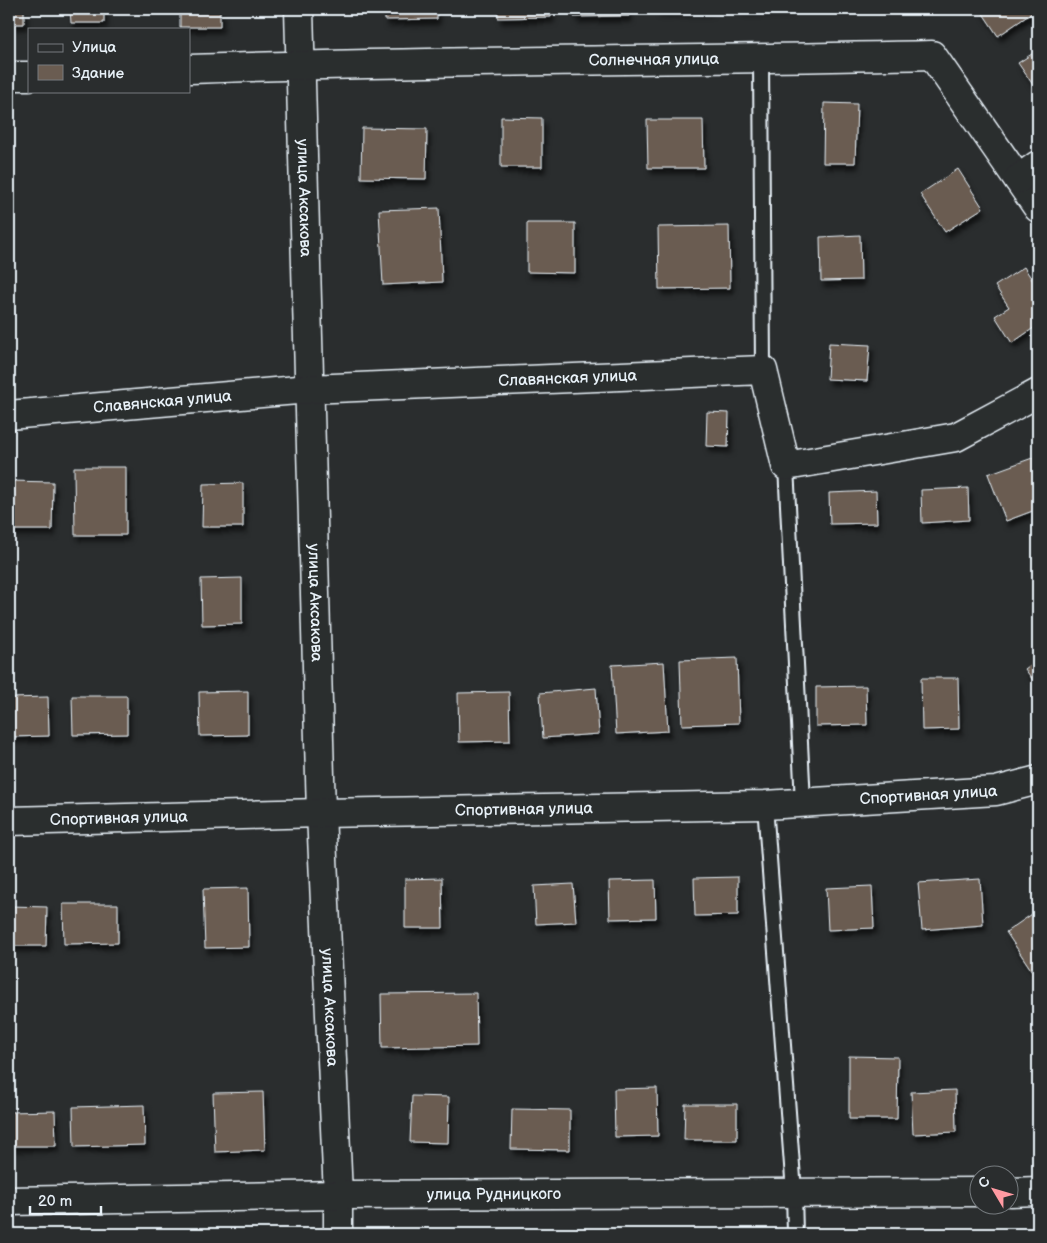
<svg xmlns="http://www.w3.org/2000/svg" width="1047" height="1243" viewBox="0 0 1047 1243" font-family="'Balsamiq Sans',sans-serif">
<defs>
<filter id="shadow"><feDropShadow dx="3" dy="5.5" stdDeviation="2.5" flood-color="#0009"/></filter>
</defs>
<rect width="100%" height="100%" fill="#2a2d2e"/>
<filter id="ink" filterUnits="userSpaceOnUse"><feTurbulence type="fractalNoise" baseFrequency=".02" numOctaves="2"/><feDisplacementMap in="SourceGraphic" scale="10" xChannelSelector="R" yChannelSelector="G"/><feConvolveMatrix kernelMatrix="1 2 1 2 8 2 1 2 1" color-interpolation-filters="sRGB"/></filter>
<g filter="url(#ink)">
<path fill="#6a5c51" stroke="#e8f1f8" filter="url(#shadow)" d="M9,9H24V24H9Z
M70,9H104V23H71Z
M180,9H220V27H180Z
M385,9H437V19L385,20Z
M498,9H551V17L498,18Z
M574,9H628L629,16L574,17Z
M657,9H709V10L657,11Z
M741,9H789L741,10Z
M980,9H1038L998,36Z
M1038,50V92L1018,63Z
M824,103L857,104L855,163H823Z
M501,117L542,118V167H501Z
M647,120H703L704,168H648Z
M362,128L427,129L426,179L361,178Z
M958,169L983,208L945,232L920,194Z
M439,208L442,282L383,285L379,210Z
M527,223H575V273L527,272Z
M729,226L730,288L659,289L658,227Z
M860,235L861,280L821,281L820,237Z
M1024,267L1038,289V325L1012,343L995,316L1009,307L995,286Z
M829,343L870,345L867,381L827,379Z
M707,412L729,413L728,447L706,446Z
M1038,456V509L1006,521L988,474Z
M74,467H126V535H75Z
M9,481L53,482L52,530H9Z
M243,483V527H202L203,484Z
M968,488L969,520L922,523L921,490Z
M876,491L877,523L830,524L829,493Z
M242,578V624L202,625L201,579Z
M737,658L739,723L682,725L680,660Z
M1038,659V687L1025,669Z
M664,662L668,731L616,734L612,665Z
M921,678H958L959,729L922,730Z
M866,686L867,725L816,726V687Z
M596,688L599,734L543,738L540,693Z
M248,691V735L200,736L199,692Z
M509,692L510,741L459,742L458,693Z
M72,696H127V734L73,735Z
M48,697L49,736L9,737V698Z
M738,877V915L695,916L694,878Z
M442,878L443,928H405V879Z
M980,879L983,925L922,930L918,883Z
M655,880L656,918L610,919L609,881Z
M573,884L576,922L536,924L534,886Z
M872,886L874,928L828,930L826,888Z
M248,888L249,947L205,948L203,889Z
M63,904H118V943L64,944Z
M9,906L47,907L46,946H9Z
M1038,910V966L1032,971L1006,932Z
M476,993L477,1046L382,1048L381,994Z
M849,1056L898,1057L897,1119H849Z
M657,1088L658,1136L615,1137L614,1089Z
M955,1090L956,1132L913,1134L911,1092Z
M263,1092L265,1150L215,1152L213,1093Z
M412,1096L449,1097L448,1143L410,1142Z
M685,1104H737V1140H684Z
M144,1105L145,1145L74,1147L73,1107Z
M512,1109L570,1110V1150L511,1149Z
M55,1111L56,1146H9V1112Z"/>
<g fill="none" stroke-linecap="round" stroke-linejoin="round">
<defs>
<path id="service" d="M761,59L763,370
M786,466L803,802
M765,805L794,1192L795,1234"/>
<g id="minor">
<path id="s1" d="M299,9L321,813L338,1195V1234"/>
<path id="s2" d="M189,69C436,60 684,61 932,55L1038,208"/>
<path d="M9,76H29"/>
<path d="M1018,179L1038,165"/>
<path id="s3" d="M9,415L309,389L763,370L786,466L956,437L1038,393"/>
<path id="s4" d="M9,821L321,813L765,805L996,791L1038,780"/>
<path d="M1010,1192L1038,1191"/>
<path id="s5" d="M9,1201L338,1195L980,1192"/>
</g>
</defs>
<use href="#service" stroke="#e8f1f8" stroke-width="18"/>
<use href="#minor" stroke="#e8f1f8" stroke-width="31"/>
<use href="#service" stroke="#2a2d2e" stroke-width="14"/>
<use href="#minor" stroke="#2a2d2e" stroke-width="28"/>
</g>
</g>
<g text-anchor="middle" dominant-baseline="central" stroke-width="5" stroke-linejoin="round" paint-order="stroke">
<g font-size="16" fill="#e8f1f8" stroke="#2a2d2e">
<text stroke="none"><textPath href="#s2" startOffset="465">Солнечная улица</textPath></text>
<text stroke="none"><textPath href="#s1" startOffset="189">улица Аксакова</textPath></text>
<text stroke="none"><textPath href="#s3" startOffset="560">Славянская улица</textPath></text>
<text stroke="none"><textPath href="#s3" startOffset="154">Славянская улица</textPath></text>
<text stroke="none"><textPath href="#s1" startOffset="594">улица Аксакова</textPath></text>
<text stroke="none"><textPath href="#s4" startOffset="920">Спортивная улица</textPath></text>
<text stroke="none"><textPath href="#s4" startOffset="515">Спортивная улица</textPath></text>
<text stroke="none"><textPath href="#s4" startOffset="110">Спортивная улица</textPath></text>
<text stroke="none"><textPath href="#s1" startOffset="999">улица Аксакова</textPath></text>
<text stroke="none"><textPath href="#s5" startOffset="485">улица Рудницкого</textPath></text>
</g>
</g>
<rect width="1047" height="1243" fill="none" stroke="#2a2d2e" stroke-width="30"/>
<rect x="15" y="15" width="1017" height="1213" fill="none" stroke="#e8f1f8" stroke-width="2" filter="url(#ink)"/>
<rect x="28" y="28" width="162" height="65" fill="#2a2d2e" stroke="#767b7f"/>
<rect x="38" y="44" width="25" height="8" fill="#2a2d2e" stroke="#767b7f"/>
<text x="72" y="52" font-size="15" fill="#e8f1f8">Улица</text>
<rect x="38" y="65" width="25" height="15" fill="#6a5c51" stroke="#767b7f"/>
<text x="72" y="78" font-size="15" fill="#e8f1f8">Здание</text>
<g transform="translate(994 1190) rotate(308)"><circle r="24" fill="#2a2d2e" stroke="#767b7f"/>
<path d="M0-4L9 19L0 12L-9 19Z" fill="#ff9aa2"/>
<text y="-8" font-size="14" font-weight="bold" text-anchor="middle" fill="#e8f1f8">С</text>
</g>
<path d="M30 1206v8h71v-8" fill="none" stroke="#e8f1f8" stroke-width="2.5"/>
<text x="38" y="1206" font-size="15" fill="#e8f1f8" stroke="#2a2d2e" stroke-width="4" paint-order="stroke">20 m</text>
</svg>
